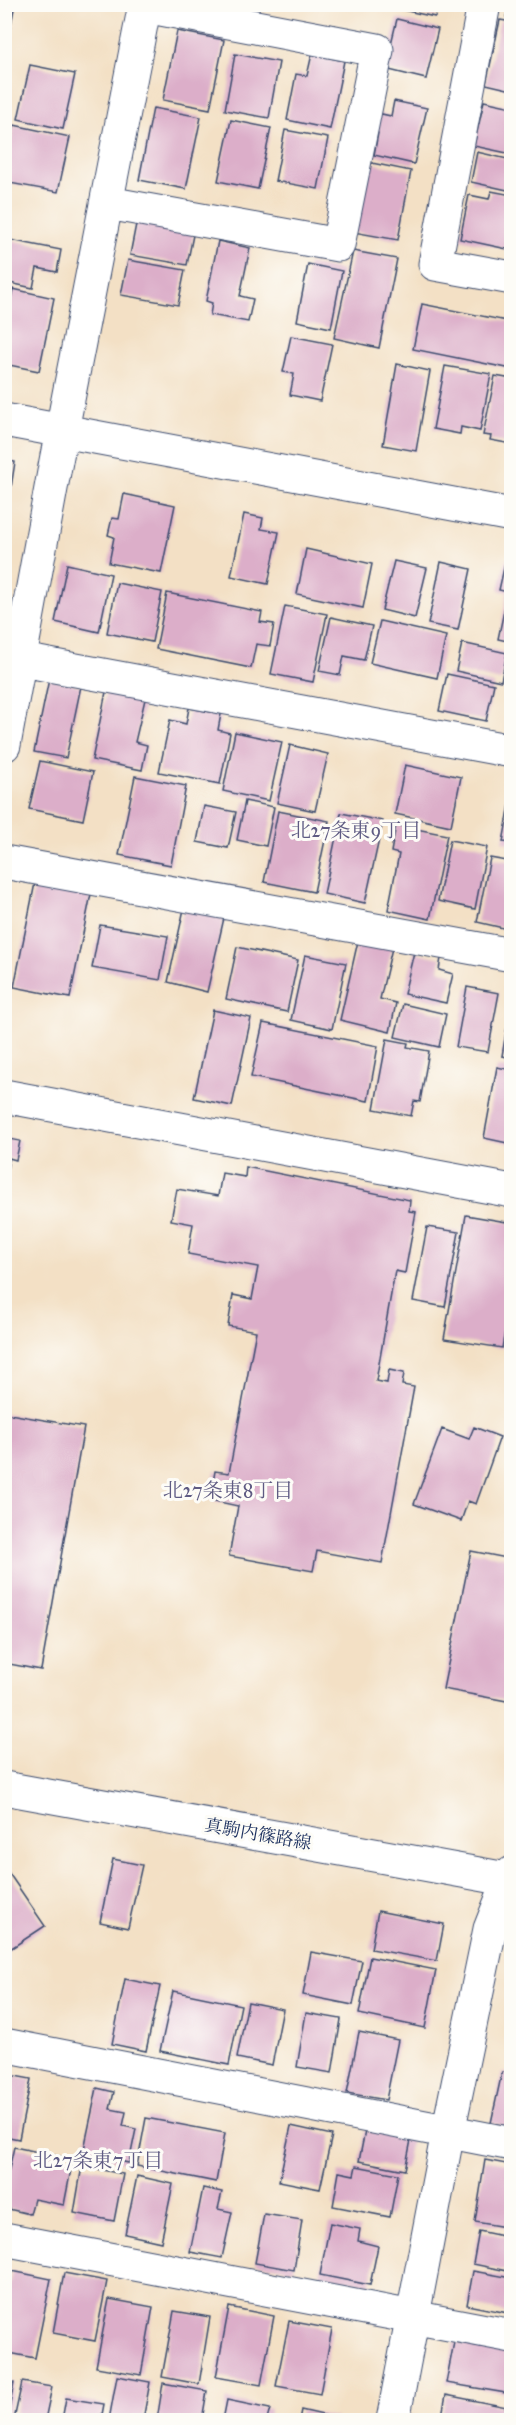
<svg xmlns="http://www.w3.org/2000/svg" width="516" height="2425" viewBox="0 0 516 2425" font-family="'IM FELL Great Primer','Noto Serif JP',serif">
<rect width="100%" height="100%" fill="#fdfcf7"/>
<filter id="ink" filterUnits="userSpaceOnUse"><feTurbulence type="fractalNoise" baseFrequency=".0167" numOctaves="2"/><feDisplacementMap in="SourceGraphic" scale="12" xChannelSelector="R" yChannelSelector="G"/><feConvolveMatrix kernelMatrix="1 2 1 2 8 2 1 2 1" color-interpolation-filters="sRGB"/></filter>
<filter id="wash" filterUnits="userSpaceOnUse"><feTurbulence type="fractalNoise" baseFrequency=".008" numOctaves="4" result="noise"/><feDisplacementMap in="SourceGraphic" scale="24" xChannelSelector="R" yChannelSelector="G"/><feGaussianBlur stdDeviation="1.35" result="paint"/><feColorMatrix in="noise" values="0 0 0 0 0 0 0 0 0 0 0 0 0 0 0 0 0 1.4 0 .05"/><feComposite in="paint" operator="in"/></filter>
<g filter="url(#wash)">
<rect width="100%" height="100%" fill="#f3e0c5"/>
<g id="blocks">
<path fill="#dcaec9" d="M5,4H15L6,50H5Z
M509,4H512V18L506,17Z
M399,5H438L435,17L398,9Z
M397,19L438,29L426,79L385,69Z
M500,20L512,22V90L486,84Z
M177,31L224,40L210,109L163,100Z
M235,54L279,62L269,118L225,110Z
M312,54L344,61L330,129L287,120L296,74L307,76Z
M30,65L75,74L63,129L18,119Z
M394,101L427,108L414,164L374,155L378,133L373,132L377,113L391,116Z
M484,101L512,107V154L474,146Z
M153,108L201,117L186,189L139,180Z
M231,120L271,128L258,189L218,181Z
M14,125L70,137L58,192L4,182Z
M285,130L328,138L318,189L275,181Z
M477,152L512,160V191L471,182Z
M367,162L411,171L398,240L353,232Z
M491,191L512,195V250L460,239L469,195L489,199Z
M137,219L194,230L187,265L130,255Z
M5,239L61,250L57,272L37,268L33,288L5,282Z
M218,241L250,248L240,296L253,299L248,322L210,315L212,303L206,301Z
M353,251L397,259L379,348L334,338Z
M128,260L185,270L178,305L121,295Z
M308,264L342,271L331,328L297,321Z
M4,289L10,290L6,310H4Z
M13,289L54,298L39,371L4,364V330Z
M422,304L512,322V369L413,349Z
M291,336L332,344L320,401L290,395L294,374L283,372Z
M397,364L430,371L416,451L383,445Z
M445,366L491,374L480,431L461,427L460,434L433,429Z
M495,376L512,379V444L490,440L491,436L483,435Z
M4,460L15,462L6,519H4Z
M124,494L175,505L161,573L109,563L114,537L108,535L112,518L119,519Z
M244,514L263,518L261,529L279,532L268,584L231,576Z
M306,549L372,564L363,608L297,594Z
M506,559L512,560V642L498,639L508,592L499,590Z
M394,561L427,568L415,618L382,610Z
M441,562L471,569L458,630L428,624Z
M67,564L111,574L99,632L55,622Z
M117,583L162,592L152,642L107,633Z
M167,593L262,612L260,622L274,624L270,646L256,644L251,668L156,649Z
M285,606L327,614L313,682L271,674Z
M331,617L372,626L364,660L344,656L340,675L319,671Z
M380,621L446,636L437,678L370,663Z
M462,643L507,653L501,681L456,671Z
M447,674L494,684L486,721L439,711Z
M49,679L81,686L66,758L34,752Z
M511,684H512V701L507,700Z
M107,687L146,695L135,742L147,745L142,770L92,760Z
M189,708L221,714L218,730L230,733L220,784L159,772L170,720L186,724Z
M235,732L282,742L269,801L223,791Z
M290,745L328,754L315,811L277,803Z
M40,761L93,772L83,820L29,809Z
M405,765L461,777L451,826L395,814Z
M135,776L186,786L171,865L119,855Z
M245,801L274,807L266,846L237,840Z
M510,804H512V843L503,842Z
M204,806L236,812L228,848L197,842Z
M278,811L329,821L314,892L264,882Z
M341,813L383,821L365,903L324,894Z
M396,825L447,835L430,919L388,910L399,854L391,852Z
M450,840L487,847L475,909L438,901Z
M490,858L512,862V930L477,922Z
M35,883L91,894L70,998L14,987Z
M184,909L224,918L207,992L168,982Z
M100,925L168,936L160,980L92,968Z
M358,941L392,948L380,999L396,1003L390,1032L340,1020Z
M237,947L298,960L287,1012L226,999Z
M414,952L441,958L439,970L453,974L446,1003L404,994Z
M305,955L346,963L332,1029L291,1020Z
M467,987L499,993L488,1052L456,1047Z
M403,1004L446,1014L439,1047L395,1037Z
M510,1009H512V1058L502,1056Z
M213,1010L251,1018L232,1106L194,1098Z
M263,1023L378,1046L368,1101L251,1077Z
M387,1039L408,1043L407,1047L429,1051L420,1102L414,1101L411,1116L374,1109Z
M497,1067L512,1070V1144L484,1138Z
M4,1138L20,1141L16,1160L9,1158L6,1176Z
M246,1167L410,1200L409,1211L416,1212L405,1273L395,1271L376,1381L387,1383L389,1370L404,1373L402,1385L414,1387L382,1563L317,1551L313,1571L229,1556L238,1506L210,1500L215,1471L229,1473L256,1331L228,1326L233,1295L252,1299L258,1267L188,1254L193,1224L171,1220L177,1189L218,1196L222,1173L245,1177Z
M466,1215L512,1223V1291L502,1348L444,1339Z
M427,1227L459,1232L445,1307L413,1301Z
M4,1413L84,1427L41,1670L4,1663Z
M474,1427L500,1437L476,1504L468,1501L461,1521L414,1504L442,1429L469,1439Z
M471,1551L512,1559V1702L443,1689Z
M113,1859L142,1865L128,1928L100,1922Z
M4,1866L45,1926L4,1953Z
M378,1911L444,1924L437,1961L371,1949Z
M311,1952L362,1961L353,2005L303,1995Z
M370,1957L436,1970L425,2028L359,2014Z
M125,1979L160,1986L146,2051L112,2044Z
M173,1991L241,2005L229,2065L160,2051Z
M248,2002L283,2009L272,2065L237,2058Z
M306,2013L341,2019L332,2073L297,2067Z
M359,2032L398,2040L386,2100L347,2093Z
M502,2072L512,2073V2127L491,2123Z
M4,2074L31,2079L19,2139L4,2136Z
M97,2088L114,2092L110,2109L126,2112L123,2126L136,2129L129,2163L83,2154Z
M146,2118L225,2133L216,2182L137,2166Z
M291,2126L332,2135L320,2189L279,2181Z
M365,2131L411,2140L405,2170L359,2161Z
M14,2147L73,2159L64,2205L34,2199L30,2214L4,2208V2191Z
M485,2160L512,2165V2228L475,2222Z
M82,2166L123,2174L114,2221L74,2213Z
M356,2166L398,2174L390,2217L333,2206L339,2172L354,2175Z
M137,2176L173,2184L161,2242L125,2234Z
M203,2188L222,2192L218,2209L232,2212L222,2258L190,2252Z
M264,2214L302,2220L294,2270L255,2263Z
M330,2223L360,2229L358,2241L378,2246L370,2285L320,2275Z
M479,2231L512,2238V2272L473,2264Z
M12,2271L51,2279L35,2358L4,2352V2308Z
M473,2271L512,2278L508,2313L467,2305Z
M64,2273L107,2281L95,2341L53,2333Z
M109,2299L153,2307L141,2375L96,2367Z
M229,2307L274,2316L261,2385L216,2377Z
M174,2311L210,2317L199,2384L162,2377Z
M289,2321L332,2329L320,2394L276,2386Z
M454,2342L512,2352V2394L446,2383Z
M117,2376L150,2382L143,2420H109Z
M4,2381L14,2383L7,2420H4Z
M22,2382L52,2387L45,2420H14Z
M163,2383L207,2391L202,2420H157Z
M446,2395L512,2408V2420H441Z
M66,2398L104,2404L101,2420H62Z
M227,2400L270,2409L267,2420H223Z
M301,2410L336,2418L335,2420H299Z"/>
</g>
</g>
<g filter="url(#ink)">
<use href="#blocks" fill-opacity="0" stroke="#3b4a6d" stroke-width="1.5"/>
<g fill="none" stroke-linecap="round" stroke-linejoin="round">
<defs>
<path id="minor" d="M484,4L435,264L512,278
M108,203L338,245L377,50L145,6
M4,420L512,515
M22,660L512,751
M4,745L56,461L145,4
M4,862L512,955
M4,1096L512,1191
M4,2045L512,2144
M4,2239L512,2336
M393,2420L448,2132L490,1929L512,1873"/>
<path id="major" d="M4,1788L512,1880"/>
</defs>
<use href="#minor" stroke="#3b4a6d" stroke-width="35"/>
<use href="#major" stroke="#3b4a6d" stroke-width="35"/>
<use href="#minor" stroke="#fff" stroke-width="33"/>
<use href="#major" stroke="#fff" stroke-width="33"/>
</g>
</g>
<g text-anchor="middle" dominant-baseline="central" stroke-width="6" stroke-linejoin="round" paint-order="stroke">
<g font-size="18" fill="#1b2f5e" stroke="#fdfcf7">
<text transform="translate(258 1834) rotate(10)">真駒内篠路線</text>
</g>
<g font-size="20" fill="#5f5b83" stroke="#fdfcf7">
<text x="356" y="830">北27条東9丁目</text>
<text x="228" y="1490">北27条東8丁目</text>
<text x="98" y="2160">北27条東7丁目</text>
</g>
</g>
<rect width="516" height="2425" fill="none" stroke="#fdfcf7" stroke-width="24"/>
</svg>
